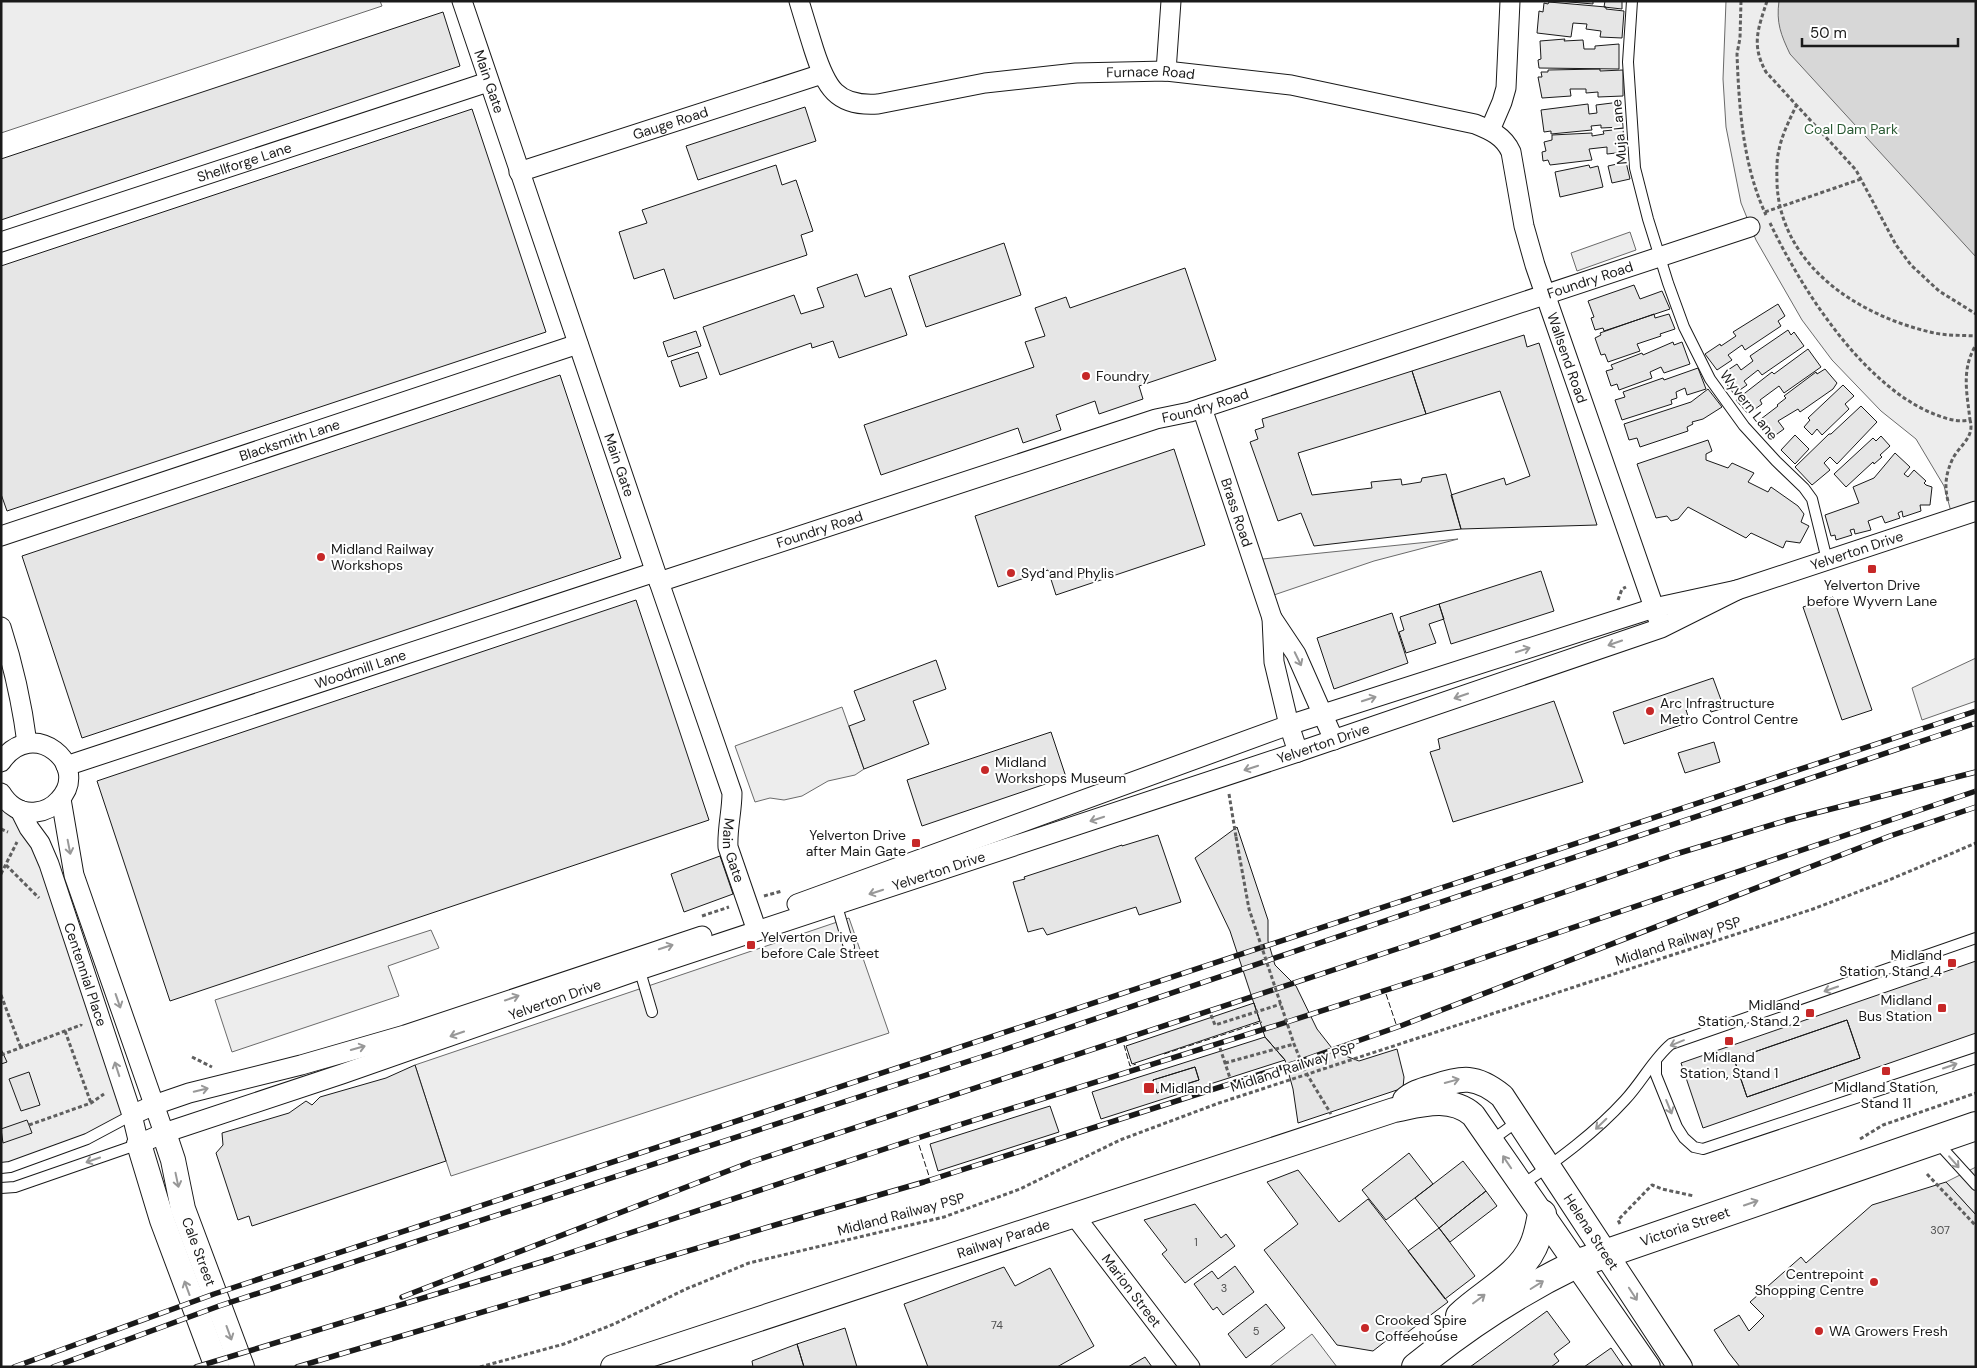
<svg xmlns="http://www.w3.org/2000/svg" width="1977" height="1368" viewBox="0 0 1977 1368" font-family="'DM Sans',sans-serif">
<rect width="100%" height="100%" fill="#fff"/>
<path fill="#ededed" stroke="#6a6a6a" d="M1,1H380L382,6L1,133Z
M1726,1H1976V511L1953,519L1944,486L1916,439L1881,411L1832,360L1802,320L1756,240L1741,203L1726,127L1723,79Z
M1630,232L1636,250L1577,271L1571,253Z
M1458,539L1374,561L1265,598L1253,560Z
M1976,658V701L1922,720L1912,688Z
M842,707L864,769L855,775L828,781L802,796L784,800L770,798L755,802L735,746Z
M1,808L20,810L132,1115L95,1135L1,1168Z
M849,918L889,1033L451,1176L415,1065Z
M431,930L439,948L388,966L399,996L232,1052L215,1000Z
M1976,1167V1215L1946,1182Z
M1312,1334L1337,1367H1269Z"/>
<path fill="#d7d7d7" stroke="#6a6a6a" d="M1779,1H1976V257L1790,54C1781,35 1776,23 1779,1Z"/>
<path fill="#e6e6e6" stroke="#1a1a1a" fill-rule="evenodd" d="M1559,1H1593V4Z
M1605,1H1622V9L1604,7Z
M1549,2L1606,7V9L1624,11L1622,38L1600,37L1601,31L1586,29L1587,24L1573,23L1571,37L1537,33L1539,11L1543,12L1544,3L1548,4Z
M443,12L460,66L1,220V159Z
M1565,39L1564,41L1583,40L1584,49H1595V46L1619,44V69L1539,68L1538,60L1541,59L1540,41Z
M1600,69V71L1623,70V96L1598,97V92L1586,93V89H1570L1571,96L1542,98L1538,77H1542L1541,72H1548V70Z
M1620,102L1622,127L1601,128V125L1591,126L1592,130L1551,134V131L1544,132L1541,110L1588,104L1589,114L1597,113L1596,105Z
M805,107L816,141L698,180L686,146Z
M472,109L546,332L7,511L1,494V266Z
M1623,129L1625,152L1607,154V147L1589,149L1592,160L1550,165L1548,160L1543,161L1542,152L1546,151L1544,142L1552,140V135L1592,133V136L1604,134L1603,131Z
M1626,162L1630,179L1612,183L1608,166Z
M776,165L782,185L796,180L813,231L801,235L807,255L674,299L664,269L634,279L619,232L647,223L642,210Z
M1589,165L1590,168L1598,166L1603,187L1560,197L1555,172Z
M1004,243L1021,295L926,327L909,276Z
M1185,268L1216,360L1139,386L1143,399L1099,414L1095,401L1056,415L1061,430L1023,443L1018,428L881,475L864,425L1034,367L1025,342L1045,336L1035,308L1066,297L1070,308Z
M857,274L865,297L891,288L907,335L839,358L833,341L812,348L811,343L720,375L703,327L794,295L801,314L824,307L817,288Z
M1634,285L1640,299L1662,291L1670,309L1604,331L1603,328L1595,330L1591,318L1594,317L1588,301Z
M1778,304L1785,316L1778,321L1781,326L1745,350L1742,345L1728,355L1732,360L1717,370L1705,354L1720,344L1721,346L1736,336L1733,332Z
M1654,314L1655,318L1669,314L1675,329L1660,334L1661,336L1637,344L1640,351L1608,362L1605,354L1601,355L1595,338L1601,335L1600,333Z
M1788,330L1791,335L1794,332L1804,346L1762,375L1758,370L1744,381L1747,385L1734,394L1723,379L1725,378L1722,374L1737,364L1741,370L1753,361L1750,356Z
M696,331L701,346L668,357L663,342Z
M1524,335L1527,347L1539,343L1597,525L1461,529L1451,495L1504,478L1506,485L1530,476L1500,391L1426,414L1412,371Z
M1673,342L1674,345L1682,342L1690,364L1664,373L1661,367L1650,372L1652,378L1619,390L1617,384L1611,386L1606,371L1613,369L1611,365L1642,353L1643,355Z
M1808,349L1821,367L1784,393L1779,386L1760,400L1762,404L1748,414L1736,400L1772,372L1774,374Z
M698,352L707,378L680,387L671,361Z
M1698,368L1706,389L1687,395L1685,388L1676,392L1677,398L1671,400L1672,404L1622,420L1615,400L1625,397L1623,392L1663,378L1664,380Z
M1825,369L1837,383L1833,389L1800,412L1798,409L1778,421L1784,429L1770,439L1757,422L1778,406L1777,405L1786,398L1784,396L1816,372L1817,374Z
M1412,371L1426,414L1298,453L1312,495L1372,488L1371,482L1401,479L1402,485L1421,482L1422,478L1446,474L1461,529L1314,546L1301,513L1278,521L1250,442L1258,439L1255,430L1264,427L1262,419Z
M560,375L621,558L82,738L22,556Z
M1843,385L1854,396L1845,404L1849,409L1822,435L1817,429L1812,435L1804,427L1810,420L1808,418Z
M1708,389L1722,407L1703,419L1692,422L1693,424L1687,427L1688,431L1640,447L1637,438L1629,440L1624,424L1691,402Z
M1861,406L1877,422L1837,464L1830,457L1824,463L1830,470L1812,485L1795,467L1829,434H1831Z
M1795,435L1809,449L1795,464L1781,450Z
M1881,436L1890,446L1880,455L1882,457L1874,464L1873,462L1846,487L1834,474L1873,438L1876,441Z
M1708,440L1712,451L1706,454V460L1728,468L1732,463L1754,473L1748,482L1768,492L1771,487L1798,506L1804,514L1801,522L1809,526L1800,543L1786,541L1783,548L1751,533L1746,538L1688,507L1678,519L1671,521L1667,516L1656,518L1637,464Z
M1174,449L1205,545L1056,595L1048,570L998,587L975,516Z
M1895,453L1910,467L1904,474L1908,477L1914,470L1926,481L1924,483L1926,485L1932,487L1930,505H1920L1921,511L1903,517L1902,511L1898,513L1900,518L1885,523L1882,516L1868,521L1871,530L1855,534L1854,529L1850,530L1852,535L1836,540L1835,535L1831,536L1825,515L1859,503L1853,487L1874,478Z
M1541,571L1554,611L1451,644L1439,604Z
M1833,597L1872,710L1842,720L1803,607Z
M636,600L709,820L170,1001L97,781Z
M1439,604L1444,619L1429,624L1436,643L1406,653L1399,632L1404,630L1400,617Z
M1392,613L1408,663L1334,689L1317,638Z
M936,660L946,689L913,701L929,744L864,769L849,726L865,720L854,691Z
M1713,678L1724,708L1711,712L1709,703L1686,710L1690,722L1624,744L1613,712Z
M1554,701L1583,782L1453,822L1430,752L1440,749L1438,739Z
M1051,732L1066,777L922,826L907,780Z
M1714,742L1720,762L1685,773L1678,753Z
M1237,827L1268,920V941L1275,965L1296,986L1317,1029L1335,1052L1359,1061L1397,1049L1404,1077L1403,1088L1298,1123L1293,1089L1285,1060L1265,1037L1230,931L1195,858Z
M1158,835L1181,902L1139,915L1136,907L1047,935L1043,928L1028,932L1013,882L1025,879L1024,877L1122,845V846Z
M720,856L733,894L684,912L671,874Z
M1976,961V1033L1703,1128L1681,1063ZM1847,1020L1860,1058L1747,1097L1734,1059Z
M1254,1003L1260,1021L1132,1064L1126,1046Z
M1847,1020L1860,1058L1747,1097L1734,1059Z
M1265,1037L1285,1060L1101,1119L1092,1092ZM1195,1067L1199,1080L1157,1093L1153,1080Z
M1,1049L7,1062L1,1064Z
M415,1065L446,1161L252,1226L249,1216L238,1220L216,1153L223,1145L222,1133L289,1113L306,1101L312,1105L320,1097L386,1078Z
M1195,1067L1199,1080L1157,1093L1153,1080Z
M29,1072L40,1105L21,1111L9,1079Z
M1050,1106L1059,1132L938,1171L930,1144Z
M27,1120L32,1133L3,1143L1,1129Z
M1409,1153L1433,1184L1386,1220L1362,1190Z
M1463,1161L1486,1191L1439,1228L1415,1198Z
M1298,1170L1339,1222L1368,1199L1448,1302L1400,1338L1396,1333L1373,1351L1337,1345L1264,1250L1298,1224L1267,1182Z
M1946,1182L1976,1215V1367H1740L1729,1353L1714,1330L1739,1315L1749,1331L1764,1316L1750,1302L1801,1257L1806,1263L1872,1205Z
M1486,1191L1497,1206L1450,1242L1439,1228Z
M1195,1204L1221,1238L1226,1234L1235,1246L1185,1283L1162,1254L1167,1250L1144,1220Z
M1439,1228L1475,1276L1445,1299L1408,1251Z
M1235,1266L1254,1292L1223,1315L1217,1307L1213,1310L1194,1284L1212,1271L1218,1279Z
M1004,1267L1015,1286L1050,1268L1094,1346L1057,1367H928L904,1304Z
M1266,1304L1285,1328L1246,1358L1228,1334Z
M1547,1311L1570,1342L1554,1354L1559,1361L1551,1367H1470Z
M845,1328L857,1367H804L797,1344Z
M797,1344L804,1367H753L752,1361Z
M1611,1348L1624,1367H1584Z
M1145,1357L1152,1367H1128Z"/>
<g fill="none" stroke-linecap="round" stroke-linejoin="round">
<defs>
<path id="service" d="M1632,1L1628,62L1635,168L1648,219L1668,283L1684,327L1710,379L1744,426L1776,461L1804,488L1812,499L1827,560
M836,903L849,947
M639,968L652,1012
M1656,1061V1075L1677,1127L1684,1138L1694,1147L1703,1149L1976,1058
M1492,1140L1518,1121
M1936,1141L1976,1185
M1,1168L10,1167L87,1139L132,1115
M1522,1185C1559,1159 1595,1133 1625,1100C1642,1082 1653,1059 1671,1044L1976,938
M1,1188L15,1187L139,1144"/>
<g id="minor">
<path id="s1" d="M462,1L659,582L732,793C732,811 727,829 728,847L757,931"/>
<path id="s2" d="M799,1C804,18 809,34 814,50C826,87 836,107 878,104L985,83L1076,73L1166,71L1291,85L1475,124C1490,130 1504,136 1511,152L1524,226L1535,265L1658,619"/>
<path d="M1166,71L1171,1"/>
<path d="M1490,130L1502,102L1506,88L1510,1"/>
<path id="s3" d="M519,172L822,74"/>
<path id="s4" d="M1,242L488,82"/>
<path id="s5" d="M1202,408L1272,618L1296,654L1334,740"/>
<path id="s6" d="M1,536L578,344"/>
<path id="s7" d="M659,582L1156,419L1190,412L1750,227"/>
<path d="M1272,618L1274,662L1289,725L1298,752"/>
<path d="M1,627C13,664 22,704 27,743"/>
<path d="M1,762C33,715 92,766 59,800C53,807 45,811 36,812C21,814 9,806 1,793"/>
<path id="s8" d="M66,766L655,572"/>
<path d="M61,799L74,875L164,1133"/>
<path id="s9" d="M20,810L29,828L40,843L49,864L132,1115L139,1144L164,1133L342,1074L639,970L1298,752L1661,628L1737,590"/>
<path id="s10" d="M797,904L1289,725L1654,608L1737,590L1976,511"/>
<path d="M132,1115L154,1105L189,1093L301,1065L405,1035L702,936"/>
<path id="s11" d="M1074,1215L1190,1367"/>
</g>
<g id="tertiary">
<path id="s12" d="M1405,1100C1412,1093 1423,1090 1433,1087C1462,1077 1476,1075 1502,1096L1680,1367"/>
<path id="s13" d="M164,1133L173,1160L183,1209L242,1367"/>
<path d="M139,1144L162,1220L217,1367"/>
<path id="s14" d="M613,1367L1394,1110C1420,1105 1450,1095 1473,1115L1648,1367"/>
</g>
<g id="trunk">
<path d="M1460,1316C1484,1293 1519,1277 1533,1247C1538,1237 1540,1225 1542,1214"/>
<path id="s15" d="M1416,1367C1465,1327 1520,1291 1576,1264L1976,1126"/>
</g>
</defs>
<use href="#service" stroke="#1a1a1a" stroke-width="12"/>
<use href="#minor" stroke="#1a1a1a" stroke-width="21"/>
<use href="#tertiary" stroke="#1a1a1a" stroke-width="26"/>
<use href="#trunk" stroke="#1a1a1a" stroke-width="30"/>
<path stroke="#5f5f5f" stroke-width="3" stroke-dasharray="4 2.5" stroke-linecap="butt" d="M1741,1L1740,38L1737,54C1739,108 1743,166 1766,215
M1767,1C1758,29 1751,45 1766,72L1856,170L1896,245L1911,265L1939,291L1976,314
M1797,104C1790,119 1782,134 1779,150C1776,161 1777,173 1777,184C1781,266 1858,315 1930,332C1945,336 1961,335 1976,336
M1765,212L1861,179
M1770,223C1801,288 1859,379 1927,411C1941,417 1955,423 1970,420C1967,393 1961,369 1976,345
M1948,501C1944,485 1946,473 1953,458C1960,445 1975,437 1970,420
M1618,600L1622,589L1626,587
M1229,794L1236,837
M1,829L8,832
M6,865L39,898
M1,874L17,842
M764,896L782,891
M702,916L729,907
M1,995L21,1048
M1211,1015L1215,1025L1281,1004
M65,1031L91,1103
M1220,1048L1230,1078
M1,1055L81,1025V1024
M192,1057L212,1067
M1225,1063L1294,1044
M29,1125L91,1103L104,1094
M1860,1139L1883,1125L1976,1093
M1927,1174L1976,1226
M1620,1224L1618,1220L1652,1185L1662,1189L1694,1196
M480,1367L564,1344L614,1324L686,1289L749,1263L944,1217L1020,1189L1120,1140L1219,1103L1813,909L1889,880L1976,843"/>
<use href="#service" stroke="#fff" stroke-width="10"/>
<use href="#minor" stroke="#fff" stroke-width="19"/>
<use href="#tertiary" stroke="#fff" stroke-width="24"/>
<use href="#trunk" stroke="#fff" stroke-width="28"/>
<defs>
<path id="rail" d="M402,1297L751,1162L1409,945L1676,854L1788,820L1976,772
M14,1367L214,1294L1976,711
M53,1367L219,1306L1003,1050L1417,910L1976,723
M196,1367L548,1260L924,1136L1287,1022L1436,974L1976,791
M297,1367L782,1223L924,1182L1295,1063L1403,1025L1890,836L1976,807"/>
</defs>
<use href="#rail" stroke="#1a1a1a" stroke-width="5.5"/>
<use href="#rail" stroke="#fff" stroke-width="4" stroke-dasharray="11" stroke-linecap="butt"/>
<path stroke="#5f5f5f" stroke-width="3" stroke-dasharray="4 2.5" stroke-linecap="butt" d="M1236,837L1249,909L1294,1044L1305,1071L1331,1114"/>
<path stroke="#1a1a1a" stroke-width="1" stroke-dasharray="6 2.5" stroke-linecap="butt" d="M1386,994L1396,1024
M1124,1045L1130,1066L1136,1064
M1164,1054L1262,1022
M919,1145L929,1176"/>
</g>
<defs><path id="oneway-shaft" d="M-6 0H5M1.5-3L5.5 0L1.5 3" fill="none" stroke-width="1.6" stroke-linecap="round" stroke-linejoin="round" transform="scale(1.25)"/></defs>
<g stroke="#989898">
<use href="#oneway-shaft" transform="translate(1615 643) rotate(161)"/>
<use href="#oneway-shaft" transform="translate(1523 650) rotate(-18)"/>
<use href="#oneway-shaft" transform="translate(1298 659) rotate(64)"/>
<use href="#oneway-shaft" transform="translate(1461 696) rotate(161)"/>
<use href="#oneway-shaft" transform="translate(1369 699) rotate(-18)"/>
<use href="#oneway-shaft" transform="translate(1251 768) rotate(162)"/>
<use href="#oneway-shaft" transform="translate(1097 819) rotate(162)"/>
<use href="#oneway-shaft" transform="translate(69 847) rotate(79)"/>
<use href="#oneway-shaft" transform="translate(876 892) rotate(162)"/>
<use href="#oneway-shaft" transform="translate(666 947) rotate(-18)"/>
<use href="#oneway-shaft" transform="translate(1831 989) rotate(161)"/>
<use href="#oneway-shaft" transform="translate(512 998) rotate(-19)"/>
<use href="#oneway-shaft" transform="translate(118 1001) rotate(71)"/>
<use href="#oneway-shaft" transform="translate(457 1034) rotate(161)"/>
<use href="#oneway-shaft" transform="translate(1677 1043) rotate(158)"/>
<use href="#oneway-shaft" transform="translate(358 1048) rotate(-16)"/>
<use href="#oneway-shaft" transform="translate(1950 1066) rotate(-19)"/>
<use href="#oneway-shaft" transform="translate(117 1069) rotate(-108)"/>
<use href="#oneway-shaft" transform="translate(1452 1081) rotate(-15)"/>
<use href="#oneway-shaft" transform="translate(201 1090) rotate(-14)"/>
<use href="#oneway-shaft" transform="translate(1669 1107) rotate(68)"/>
<use href="#oneway-shaft" transform="translate(1601 1124) rotate(136)"/>
<use href="#oneway-shaft" transform="translate(93 1160) rotate(161)"/>
<use href="#oneway-shaft" transform="translate(1507 1162) rotate(-124)"/>
<use href="#oneway-shaft" transform="translate(1954 1162) rotate(49)"/>
<use href="#oneway-shaft" transform="translate(177 1180) rotate(78)"/>
<use href="#oneway-shaft" transform="translate(1751 1203) rotate(-19)"/>
<use href="#oneway-shaft" transform="translate(1537 1285) rotate(-32)"/>
<use href="#oneway-shaft" transform="translate(187 1288) rotate(-110)"/>
<use href="#oneway-shaft" transform="translate(1633 1294) rotate(57)"/>
<use href="#oneway-shaft" transform="translate(1479 1299) rotate(-37)"/>
<use href="#oneway-shaft" transform="translate(229 1333) rotate(70)"/>
</g>
<g fill="#c62828" stroke="#fff" stroke-width="2">
<circle cx="1086" cy="376" r="5"/>
<circle cx="321" cy="557" r="5"/>
<rect x="1867" y="564" width="10" height="10" rx="2.5"/>
<circle cx="1011" cy="573" r="5"/>
<circle cx="1650" cy="711" r="5"/>
<circle cx="985" cy="770" r="5"/>
<rect x="911" y="838" width="10" height="10" rx="2.5"/>
<rect x="746" y="940" width="10" height="10" rx="2.5"/>
<rect x="1947" y="958" width="10" height="10" rx="2.5"/>
<rect x="1937" y="1003" width="10" height="10" rx="2.5"/>
<rect x="1805" y="1008" width="10" height="10" rx="2.5"/>
<rect x="1724" y="1036" width="10" height="10" rx="2.5"/>
<rect x="1881" y="1066" width="10" height="10" rx="2.5"/>
<rect x="1143" y="1082" width="12" height="12" rx="2.5"/>
<circle cx="1874" cy="1282" r="5"/>
<circle cx="1365" cy="1328" r="5"/>
<circle cx="1819" cy="1331" r="5"/>
</g>
<g text-anchor="middle" dominant-baseline="central" stroke-width="4" stroke-linejoin="round" paint-order="stroke">
<g font-size="11" fill="#4d4d4d">
<text x="1940" y="1230">307</text>
<text x="1196" y="1242">1</text>
<text x="1224" y="1288">3</text>
<text x="997" y="1325">74</text>
<text x="1256" y="1331">5</text>
</g>
<g font-size="14" fill="#1a1a1a" stroke="#fff">
<text stroke="none"><textPath href="#s2" startOffset="420">Furnace Road</textPath></text>
<text stroke="none"><textPath href="#s1" startOffset="85">Main Gate</textPath></text>
<text stroke="none"><textPath href="#s3" startOffset="159">Gauge Road</textPath></text>
<text transform="translate(1619 132) rotate(-95)">Muja Lane</text>
<text stroke="none"><textPath href="#s4" startOffset="256">Shellforge Lane</textPath></text>
<text stroke="none"><textPath href="#s7" startOffset="979">Foundry Road</textPath></text>
<text stroke="none"><textPath href="#s2" startOffset="1010">Wallsend Road</textPath></text>
<text stroke="none"><textPath href="#s7" startOffset="574">Foundry Road</textPath></text>
<text transform="translate(1749 405) rotate(52)">Wyvern Lane</text>
<text stroke="none"><textPath href="#s6" startOffset="304">Blacksmith Lane</textPath></text>
<text stroke="none"><textPath href="#s1" startOffset="490">Main Gate</textPath></text>
<text stroke="none"><textPath href="#s5" startOffset="110">Brass Road</textPath></text>
<text stroke="none"><textPath href="#s7" startOffset="169">Foundry Road</textPath></text>
<text stroke="none"><textPath href="#s10" startOffset="1118">Yelverton Drive</textPath></text>
<text stroke="none"><textPath href="#s8" startOffset="310">Woodmill Lane</textPath></text>
<text stroke="none"><textPath href="#s9" startOffset="1606">Yelverton Drive</textPath></text>
<text stroke="none"><textPath href="#s1" startOffset="895">Main Gate</textPath></text>
<text stroke="none"><textPath href="#s9" startOffset="1201">Yelverton Drive</textPath></text>
<text transform="translate(1678 941) rotate(-18)">Midland Railway PSP</text>
<text stroke="none"><textPath href="#s9" startOffset="178">Centennial Place</textPath></text>
<text stroke="none"><textPath href="#s9" startOffset="796">Yelverton Drive</textPath></text>
<text transform="translate(1293 1067) rotate(-18)">Midland Railway PSP</text>
<text transform="translate(901 1214) rotate(-15)">Midland Railway PSP</text>
<text stroke="none"><textPath href="#s15" startOffset="306">Victoria Street</textPath></text>
<text stroke="none"><textPath href="#s12" startOffset="268">Helena Street</textPath></text>
<text stroke="none"><textPath href="#s14" startOffset="411">Railway Parade</textPath></text>
<text stroke="none"><textPath href="#s13" startOffset="124">Cale Street</textPath></text>
<text stroke="none"><textPath href="#s11" startOffset="95">Marion Street</textPath></text>
</g>
<g font-size="14" fill="#2b5a34" stroke="#fff">
<text x="1851" y="129">Coal Dam Park</text>
</g>
<g font-size="14" fill="#1a1a1a" stroke="#fff" text-anchor="start">
<text x="1096" y="376">Foundry</text>
<text x="331" y="549">Midland Railway<tspan x="331" dy="16">Workshops</tspan></text>
<text x="1021" y="573">Syd and Phylis</text>
<text x="1872" y="585" text-anchor="middle">Yelverton Drive<tspan x="1872" dy="16">before Wyvern Lane</tspan></text>
<text x="1660" y="703">Arc Infrastructure<tspan x="1660" dy="16">Metro Control Centre</tspan></text>
<text x="995" y="762">Midland<tspan x="995" dy="16">Workshops Museum</tspan></text>
<text x="906" y="835" text-anchor="end">Yelverton Drive<tspan x="906" dy="16">after Main Gate</tspan></text>
<text x="761" y="937">Yelverton Drive<tspan x="761" dy="16">before Cale Street</tspan></text>
<text x="1942" y="955" text-anchor="end">Midland<tspan x="1942" dy="16">Station, Stand 4</tspan></text>
<text x="1932" y="1000" text-anchor="end">Midland<tspan x="1932" dy="16">Bus Station</tspan></text>
<text x="1800" y="1005" text-anchor="end">Midland<tspan x="1800" dy="16">Station, Stand 2</tspan></text>
<text x="1729" y="1057" text-anchor="middle">Midland<tspan x="1729" dy="16">Station, Stand 1</tspan></text>
<text x="1886" y="1087" text-anchor="middle">Midland Station,<tspan x="1886" dy="16">Stand 11</tspan></text>
<text x="1160" y="1088">Midland</text>
<text x="1864" y="1274" text-anchor="end">Centrepoint<tspan x="1864" dy="16">Shopping Centre</tspan></text>
<text x="1375" y="1320">Crooked Spire<tspan x="1375" dy="16">Coffeehouse</tspan></text>
<text x="1829" y="1331">WA Growers Fresh</text>
</g>
</g>
<rect width="1977" height="1368" fill="none" stroke="#1a1a1a" stroke-width="5"/>
<path d="M1802 38v8h156v-8" fill="none" stroke="#1a1a1a" stroke-width="2.5"/>
<text x="1810" y="38" font-size="15" fill="#1a1a1a" stroke="#ffffff" stroke-width="4" paint-order="stroke">50 m</text>
</svg>
